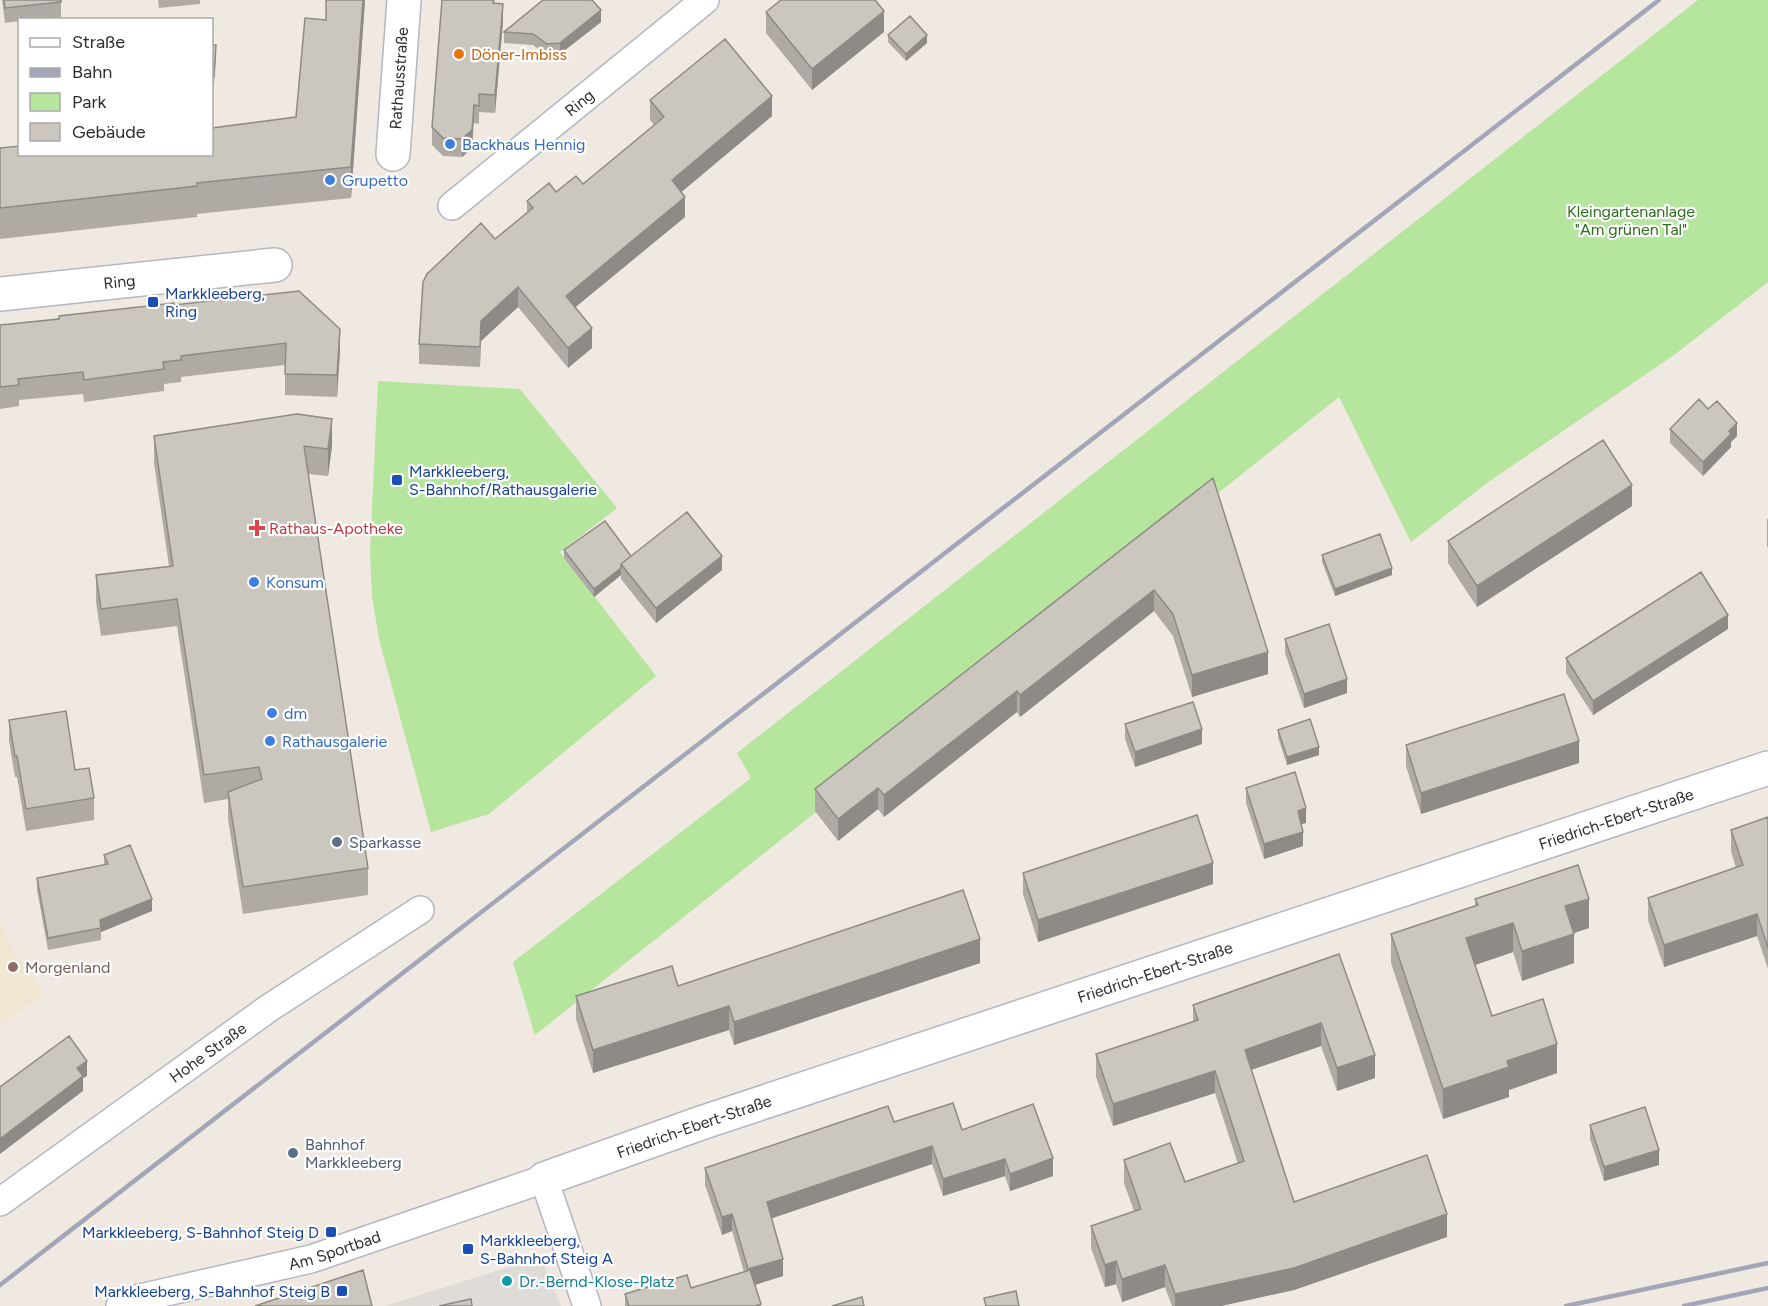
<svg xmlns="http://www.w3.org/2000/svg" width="1768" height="1306" viewBox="0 0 1768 1306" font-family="Figtree,sans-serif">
<rect width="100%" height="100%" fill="#efe9e1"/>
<path fill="#f0e6d1" d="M0,919L8,942L44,993L0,1026Z"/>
<path fill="#b6e59e" d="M1698,0H1768V282L1674,355L1487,483L1411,542L1339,397L535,1035L513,962L751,778L737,753Z
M378,381L520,389L617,508L560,552L656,676L489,814L431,832L379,639L372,596L370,553Z"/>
<path fill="#dfdcd8" d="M541,1257L561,1306H385Z"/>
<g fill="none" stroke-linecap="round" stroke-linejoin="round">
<defs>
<g id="street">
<path id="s1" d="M452,206L705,0"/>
<path id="s2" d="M0,1202L269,1008L420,910"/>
<path id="s3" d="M120,1306L140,1298L311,1259L544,1179L587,1306"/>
</g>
<g id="secondary">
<path id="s4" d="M393,154L404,0"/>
<path id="s5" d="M0,294L275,265"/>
<path id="s6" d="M544,1179L701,1123L1768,768"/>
</g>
</defs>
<use href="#street" stroke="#b4b7c1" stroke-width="30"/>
<use href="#secondary" stroke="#b4b7c1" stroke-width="36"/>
<use href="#street" stroke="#fff" stroke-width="27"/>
<use href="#secondary" stroke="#fff" stroke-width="33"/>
<path stroke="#a3a6b8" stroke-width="4.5" d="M0,1285L1659,0
M1566,1306L1768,1263
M1684,1306L1768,1288"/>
</g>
<path fill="#afaba4" d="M2,0H61V17L34,20H20V21L5,23Z
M158,0H200V4L159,8Z
M365,0L351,198L197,214V217L0,239V148L20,154L296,117L326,20Z
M495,3L503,22L495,113L479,112V124L474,123L472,148L462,157L443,156L432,145V127Z
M766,12L884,32L812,90L766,33Z
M601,22L560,54L547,56L533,45L504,43V32Z
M888,35L927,43L906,61L888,42Z
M212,45L216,52L214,85H212Z
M650,100L772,116L681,192L685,217L575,307L592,348L568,368L518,307L481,341L480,367L419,364V344L495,239L527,212V201L583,184L654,125L650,120Z
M174,305L340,351L337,397L285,395V365L181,377V382L164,384V391L84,402L83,394L19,400V406L0,409V325Z
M1708,409L1737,436L1731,442V447L1703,476L1670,443V429Z
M154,436L332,446L328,476L308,474L368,868V895L243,914L228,819V799L204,803L177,626L101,636L96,602V575L169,566L154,463Z
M1213,478L1268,674L1192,697L1173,636L1154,611L1020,717L1017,712L884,817L878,809L838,841L815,811V789Z
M1632,506L1477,607L1448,563V541Z
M1767,519H1768V547H1767Z
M564,550L631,556L722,570L656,623L621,579V575L594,597L564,558Z
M1322,555L1392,575L1335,596L1322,562Z
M1728,629L1593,715L1566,673V658Z
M1285,639L1347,693L1304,708L1285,653Z
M9,720L75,770L94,798V820L26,831L17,777H15L9,741Z
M1125,724L1202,744L1135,767L1125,739Z
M1278,730L1319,755L1287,765L1278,737Z
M1406,745L1579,763L1421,814L1406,766Z
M1246,788L1306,823L1301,824L1303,846L1264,859L1246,803Z
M1768,817V969L1757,936L1664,967L1648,920V898L1736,868L1731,851V830Z
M104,855L152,911L101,932V940L48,950L37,890V878L104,865Z
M1023,873L1213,884L1038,942L1023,894Z
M1475,899L1589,928L1574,933V963L1522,981L1513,952L1475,965L1492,1016L1557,1073L1509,1090V1097L1443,1119L1391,963V934L1475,906Z
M1339,954L1375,1078L1337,1091L1321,1046L1251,1070L1294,1202L1447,1237L1294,1290L1221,1306H1172L1165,1287L1122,1302L1116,1284L1105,1287L1091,1248V1226L1134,1211L1124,1183V1160L1185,1182L1238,1164L1215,1093L1113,1126L1096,1077V1054L1193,1022V1005Z
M980,963L734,1045L729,1030L593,1073L576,1019V996L678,986Z
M894,1122L962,1130L1053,1176L1010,1191L1005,1176L943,1196L932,1164L771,1218L783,1276L755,1285L761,1306H625V1294L691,1288L744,1272L732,1231L722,1235L705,1185V1168Z
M1590,1125L1659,1165L1604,1181L1590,1139Z"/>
<path fill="#8e8b86" d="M363,0H365L351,198V167Z
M503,4V22L495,113V95Z
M601,10V22L560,54V43Z
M884,11V32L812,90V69Z
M927,35V43L906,61V54Z
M772,96V116L672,200V180Z
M474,105L472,148L462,157V139Z
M685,197V217L566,315V296Z
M518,287V307L481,341L480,367L481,321Z
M592,328V348L568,368V348Z
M340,329V351L337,397V375Z
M332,419V446L328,476V449Z
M1737,423V436L1731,442V447L1703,476V462L1729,431Z
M1632,485V506L1477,607V586Z
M722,556V570L656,623V608Z
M621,568V575L594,597V589Z
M1392,568V575L1335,596V589Z
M1154,590V611L1020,717V695Z
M1728,615V629L1593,715V701Z
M1268,652V674L1192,697V675Z
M1347,679V693L1304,708V694Z
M1017,691V712L884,817V795Z
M1202,729V744L1135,767V752Z
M1579,741V763L1421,814V793Z
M1319,747V755L1287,765V757Z
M878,788V809L838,841V819Z
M1306,808V823L1298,825V811Z
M1303,832V846L1264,859V844Z
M1213,863V884L1038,942V920Z
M152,899V911L101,932L100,920Z
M1589,899V928L1565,936V906Z
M1757,914V936L1664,967V945Z
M1513,923V952L1466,968V938Z
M1574,934V963L1522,981V951Z
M980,939V963L734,1045V1022Z
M729,1006V1030L593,1073V1050Z
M1321,1023V1046L1245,1072V1050Z
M1557,1044V1073L1509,1090V1097L1443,1119V1089L1507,1061Z
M1375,1055V1078L1337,1091V1068Z
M87,1061V1076L83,1078V1091L0,1154V1139L77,1068Z
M1215,1071V1093L1113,1126V1104Z
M932,1146V1164L767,1220V1202Z
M1659,1150V1165L1604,1181V1167Z
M1053,1158V1176L1010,1191V1174Z
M1005,1159V1176L943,1196V1179Z
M732,1214V1231L722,1235V1217Z
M1447,1214V1237L1294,1290L1221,1306H1175V1294Z
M783,1259V1276L748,1287V1269Z
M1116,1261V1284L1105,1287V1265Z
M1165,1265V1287L1122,1302V1279Z"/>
<path fill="#cbc7bf" stroke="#8e8b86" stroke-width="1.5" d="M4,0H61V2L5,8Z
M326,0H363L351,167L197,183V186L0,208V148L20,146V154H212V128L296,117L305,18L326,20Z
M442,0H494L493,3L503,4L495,95L479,94V106L474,105L472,130L462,139L443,138L432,127Z
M543,0H592L601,10L560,43L547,44L533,34L504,32Z
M781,0H875L884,11L812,69L766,12Z
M910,16L927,35L906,54L888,35Z
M725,39L772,96L672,180L685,197L566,296L592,328L568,348L518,287L481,321L480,347L419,344L423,282L427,274L481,223L495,239L533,208L527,201L549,183L556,192L576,176L583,184L664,117L650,100Z
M212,45H216L214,77H212Z
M299,291L340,329L337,375L285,374L286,343L181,356V360L163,362L164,369L84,380L83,372L18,379L19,385L0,387V325L59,319V316L174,303V305Z
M1699,399L1708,409L1717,401L1737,423L1729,431L1731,434L1703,462L1670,429Z
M297,414L332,419L328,449L304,446L368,868L243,887L228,792L262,779L259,767L204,775L177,599L101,609L96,575L173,566L154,436Z
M1603,440L1632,485L1477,586L1448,541Z
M1213,478L1268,652L1192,675L1173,614L1154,590L1020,695L1017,691L884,795L878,788L838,819L815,789Z
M687,512L722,556L656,608L621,564Z
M605,521L631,556L621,564V568L594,589L564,550Z
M1380,534L1392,568L1335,589L1322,555Z
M1701,572L1728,615L1593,701L1566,658Z
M1329,624L1347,679L1304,694L1285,639Z
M1564,694L1579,741L1421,793L1406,745Z
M1193,702L1202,729L1135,752L1125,724Z
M66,711L75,770L89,768L94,798L26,809L17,756H15L9,720Z
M1310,719L1319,747L1287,757L1278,730Z
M1295,772L1306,808L1298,811L1303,832L1264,844L1246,788Z
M1197,815L1213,863L1038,920L1023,873Z
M1768,817V948L1757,914L1664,945L1648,898L1743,865L1731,830Z
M130,845L152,899L100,920L101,928L48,938L37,878L108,864L104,855Z
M1578,865L1589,899L1565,906L1574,934L1522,951L1513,923L1466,938L1492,1016L1543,999L1557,1044L1507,1061L1509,1067L1443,1089L1391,934L1478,905L1475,899Z
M963,890L980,939L734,1022L729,1006L593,1050L576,996L672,966L678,986Z
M1339,954L1375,1055L1337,1068L1321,1023L1245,1050L1294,1202L1427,1155L1447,1214L1294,1268L1175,1294L1165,1265L1122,1279L1116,1261L1105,1265L1091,1226L1141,1209L1124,1160L1170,1143L1185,1182L1244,1161L1215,1071L1113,1104L1096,1054L1198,1020L1193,1005Z
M69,1036L87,1061L77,1068L83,1076L0,1139V1087Z
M953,1103L962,1130L1033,1104L1053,1158L1010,1174L1005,1159L943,1179L932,1146L767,1202L783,1259L748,1269L732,1214L722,1217L705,1168L888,1106L894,1122Z
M1645,1107L1659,1150L1604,1167L1590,1125Z
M363,1270L372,1306H255Z
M750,1270L761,1304L755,1306H629L625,1294L687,1275L691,1288Z
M1016,1291L1019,1306H986L984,1298Z
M862,1297L864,1306H832Z
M471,1299L472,1306H439Z"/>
<circle fill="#e8710a" stroke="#fff" stroke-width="2" cx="459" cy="54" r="6"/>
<g fill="#3f7fe0" stroke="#fff" stroke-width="2">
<circle cx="450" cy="144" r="6"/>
<circle cx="330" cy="180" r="6"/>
<circle cx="254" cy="582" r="6"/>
<circle cx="272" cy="713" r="6"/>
<circle cx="270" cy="741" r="6"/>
</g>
<g fill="#1a4fb4" stroke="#fff" stroke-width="2">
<rect x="147" y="296" width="12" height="12" rx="3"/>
<rect x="391" y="474" width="12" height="12" rx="3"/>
<rect x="325" y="1226" width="12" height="12" rx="3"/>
<rect x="462" y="1243" width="12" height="12" rx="3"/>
<rect x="336" y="1285" width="12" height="12" rx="3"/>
</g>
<path fill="#e0444e" stroke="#fff" stroke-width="2" d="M254 519h6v6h6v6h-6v6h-6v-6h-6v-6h6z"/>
<g fill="#5c6f8a" stroke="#fff" stroke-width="2">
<circle cx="337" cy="842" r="6"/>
<circle cx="293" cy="1153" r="6"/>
</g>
<circle fill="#8d6e63" stroke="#fff" stroke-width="2" cx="13" cy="967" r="6"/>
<circle fill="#0f9aa8" stroke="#fff" stroke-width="2" cx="507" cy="1281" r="6"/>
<g text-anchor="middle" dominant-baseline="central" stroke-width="4.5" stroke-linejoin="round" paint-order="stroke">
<g font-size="16" fill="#c56008" stroke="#fff" text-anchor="start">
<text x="471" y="54">Döner-Imbiss</text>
</g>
<g font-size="16" fill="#2e2e2e" stroke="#fff">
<text stroke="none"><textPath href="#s4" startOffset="76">Rathausstraße</textPath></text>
<text stroke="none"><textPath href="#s1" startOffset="164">Ring</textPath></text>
<text stroke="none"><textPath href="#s5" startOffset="120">Ring</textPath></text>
<text stroke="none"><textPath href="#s6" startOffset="1131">Friedrich-Ebert-Straße</textPath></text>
<text stroke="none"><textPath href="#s6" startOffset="645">Friedrich-Ebert-Straße</textPath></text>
<text stroke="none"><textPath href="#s2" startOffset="256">Hohe Straße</textPath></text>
<text stroke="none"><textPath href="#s6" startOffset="159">Friedrich-Ebert-Straße</textPath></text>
<text stroke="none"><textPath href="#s3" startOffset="222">Am Sportbad</textPath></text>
</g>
<g font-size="16" fill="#366cbe" stroke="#fff" text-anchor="start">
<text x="462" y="144">Backhaus Hennig</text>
<text x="342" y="180">Grupetto</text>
<text x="266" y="582">Konsum</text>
<text x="284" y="713">dm</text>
<text x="282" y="741">Rathausgalerie</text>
</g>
<g font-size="16" fill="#2c6e1b" stroke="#fff">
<text x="1631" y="211">Kleingartenanlage<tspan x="1631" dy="18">"Am grünen Tal"</tspan></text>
</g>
<g font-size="16" fill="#164399" stroke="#fff" text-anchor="start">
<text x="165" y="293">Markkleeberg,<tspan x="165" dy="18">Ring</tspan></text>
<text x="409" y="471">Markkleeberg,<tspan x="409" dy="18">S-Bahnhof/Rathausgalerie</tspan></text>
<text x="319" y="1232" text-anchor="end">Markkleeberg, S-Bahnhof Steig D</text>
<text x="480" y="1240">Markkleeberg,<tspan x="480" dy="18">S-Bahnhof Steig A</tspan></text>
<text x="330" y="1291" text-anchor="end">Markkleeberg, S-Bahnhof Steig B</text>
</g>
<g font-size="16" fill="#be3a42" stroke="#fff" text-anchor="start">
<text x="269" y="528">Rathaus-Apotheke</text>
</g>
<g font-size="16" fill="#4e5e75" stroke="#fff" text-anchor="start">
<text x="349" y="842">Sparkasse</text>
<text x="305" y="1144">Bahnhof<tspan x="305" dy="18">Markkleeberg</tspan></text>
</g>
<g font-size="16" fill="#785e54" stroke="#fff" text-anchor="start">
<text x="25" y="967">Morgenland</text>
</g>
<g font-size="16" fill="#0d838f" stroke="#fff" text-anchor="start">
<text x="519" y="1281">Dr.-Bernd-Klose-Platz</text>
</g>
</g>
<rect x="18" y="18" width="195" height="138" fill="#ffffff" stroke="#ababab" stroke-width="1.5"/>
<rect x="30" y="38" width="30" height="9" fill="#ffffff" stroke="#ababab" stroke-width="1.5"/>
<text x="72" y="48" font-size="18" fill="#2e2e2e">Straße</text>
<rect x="30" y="68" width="30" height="9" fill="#a3a6b8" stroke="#ababab" stroke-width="1.5"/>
<text x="72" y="78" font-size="18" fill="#2e2e2e">Bahn</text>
<rect x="30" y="93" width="30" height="18" fill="#b6e59e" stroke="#ababab" stroke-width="1.5"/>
<text x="72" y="108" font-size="18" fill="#2e2e2e">Park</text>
<rect x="30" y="123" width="30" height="18" fill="#cbc7bf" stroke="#ababab" stroke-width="1.5"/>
<text x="72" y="138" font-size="18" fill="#2e2e2e">Gebäude</text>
</svg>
